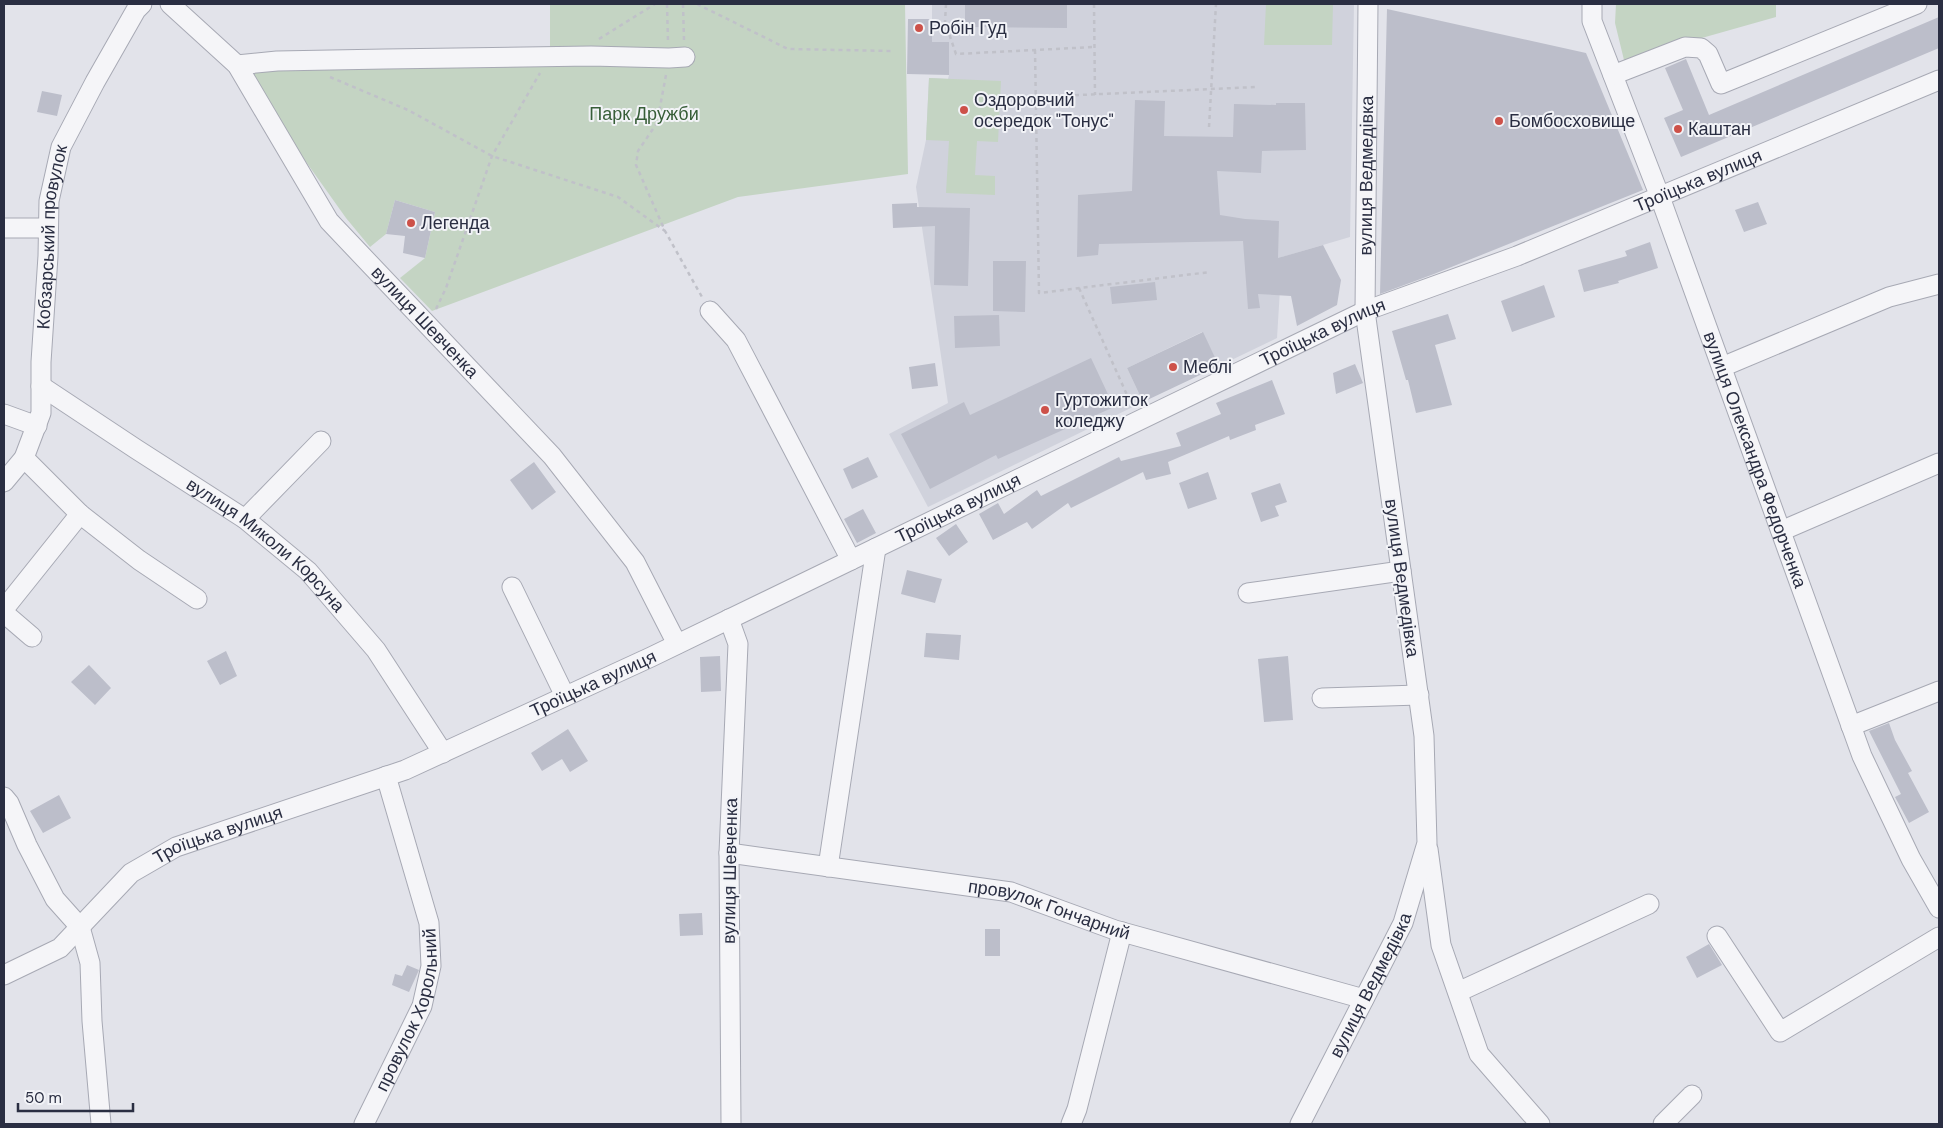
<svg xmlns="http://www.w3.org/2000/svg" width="1943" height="1128" viewBox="0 0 1943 1128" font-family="'DM Sans',sans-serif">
<rect width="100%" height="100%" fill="#e2e3ea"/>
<path fill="#d0d2dc" d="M932,4H1354L1350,237L1282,257L1277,338L1219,366L1202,332L1127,368L1143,402L928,507L889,434L948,403L916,187L926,140L929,78L948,79L949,75V42H932Z"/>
<path fill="#c4d4c3" d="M550,4H905L908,174L738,197L432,311L400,278L425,258L435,212L395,200L386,234L370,247L346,218L237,65L550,56Z
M1266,4H1333L1332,45H1264Z
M1616,4H1776V17L1624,60L1615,23Z
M929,78L1001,81L998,142L977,141L975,175L995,176V195L946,193L949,141L926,140Z"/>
<path fill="#bcbeca" d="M965,4H1067V28L965,27Z
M1387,9L1586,53L1643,190L1434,274L1380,294Z
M1939,17V48L1681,157L1664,118L1683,110L1665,68L1686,59L1709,115Z
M908,19H932V42H949V75L907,74Z
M42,91L62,95L57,116L37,112Z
M1135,100L1165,101L1164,136L1233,137L1234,104L1276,105V103H1305L1306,150L1262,151L1261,173L1217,171L1220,215L1245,219L1279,221L1278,258L1323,245L1341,280L1337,305L1297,326L1291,296L1258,294L1260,308L1248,309L1243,241L1099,244L1098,255L1077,257L1078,195L1132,191Z
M395,200L435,212L425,258L403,253L405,236L386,234Z
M1758,202L1767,224L1744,232L1735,210Z
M917,203V207L970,208L968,286L934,285L935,226L893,228L892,204Z
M1650,242L1658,268L1618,281L1619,283L1584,292L1578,270L1627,256L1625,251Z
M993,261H1026L1025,312L993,311Z
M1155,282L1157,300L1112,304L1110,287Z
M1544,285L1555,317L1512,332L1501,301Z
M1448,314L1456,339L1435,345L1452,405L1416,413L1408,380H1406L1392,331Z
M999,315L1000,346L955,348L954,316Z
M1203,332L1219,366L1143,402L1127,368Z
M1091,358L1114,407L998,459L996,455L930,489L901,434L964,402L970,415Z
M935,363L938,386L912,389L909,367Z
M1355,364L1363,383L1336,394L1333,373Z
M1272,380L1285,414L1255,425L1256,430L1230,440L1229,436L1168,462L1171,474L1146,480L1143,472L1071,508L1068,503L1032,529L1027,522L993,540L979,514L998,503L1004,514L1037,490L1041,496L1119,457L1121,461L1181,446L1176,433L1221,414L1216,403Z
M868,457L878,477L852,489L843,469Z
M534,462L556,492L532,510L510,480Z
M1208,472L1217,499L1188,509L1179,483Z
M1280,483L1287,502L1275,506L1279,516L1261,522L1251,493Z
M863,509L876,533L857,543L844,519Z
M956,524L968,542L949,556L936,538Z
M907,570L942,579L935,603L901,594Z
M926,633L961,635L959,660L924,657Z
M226,651L237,676L220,685L207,661Z
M720,656L721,691L701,692L700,657Z
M1288,656L1293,720L1264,722L1258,659Z
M89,665L111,688L95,705L71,682Z
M1889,723L1895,740L1912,771L1908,773L1929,812L1909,823L1895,797L1901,794L1869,731Z
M568,729L588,761L570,772L562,759L542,771L531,753Z
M59,795L71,818L43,833L30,811Z
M702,913L703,935L680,936L679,914Z
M985,929H1000V956H985Z
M1709,944L1722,965L1697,978L1686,957Z
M407,965L419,970L409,992L392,985L395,974L402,976Z"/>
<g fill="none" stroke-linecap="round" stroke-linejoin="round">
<defs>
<g id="minor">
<path id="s1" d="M170,4L237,65L329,221L552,456L635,562L677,644"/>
<path id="s2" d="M1592,4V21L1660,197L1862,756L1911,859L1939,908"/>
<path d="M237,65L277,61L385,59L591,56L669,58L685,57"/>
<path d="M1613,75L1685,47L1701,48L1708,54L1721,84L1917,4"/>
<path d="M4,228H48"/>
<path d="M710,311L736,340L851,560"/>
<path d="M1722,367L1889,297L1939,284"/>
<path id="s3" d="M41,386L136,449L245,519L308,571L376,650L443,753"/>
<path d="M4,414L37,426"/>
<path d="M24,458L80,514L139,560L197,599"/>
<path id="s4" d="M4,482L24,458L41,413V362L48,256L49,201L61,147L95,82L136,10L142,4"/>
<path d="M245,519L321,441"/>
<path d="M1781,531L1939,463"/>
<path d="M512,587L565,696"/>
<path d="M1248,593L1401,571"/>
<path d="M4,609L80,514"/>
<path d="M4,613L32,637"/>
<path d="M729,619L738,644L729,853L731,1124"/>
<path d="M1322,698L1419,695"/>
<path d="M1851,726L1939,691"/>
<path d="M4,797L9,803L27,845L55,899L80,927L90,963L92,1021L101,1124"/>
<path d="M1428,849L1441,945L1479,1054L1540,1124"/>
<path id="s5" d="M729,853L1011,892L1115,930L1364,999"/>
<path d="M828,867L876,548"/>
<path d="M1717,936L1780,1032L1939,937"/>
<path id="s6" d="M4,975L60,948L131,873L176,847L405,770L651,657L1365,311L1517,256L1939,80"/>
<path d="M1458,992L1649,904"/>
<path id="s7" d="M364,1124L422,1006L431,966L429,923L386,776"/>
<path d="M1071,1124L1077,1109L1122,932"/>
<path id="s8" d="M1300,1124L1403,923L1427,843L1424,736L1365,311L1368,4"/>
<path d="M1663,1124L1692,1095"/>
</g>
</defs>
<use href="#minor" stroke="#a7a9b4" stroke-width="21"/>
<path stroke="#c0c1c9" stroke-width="2.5" stroke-dasharray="4 4" stroke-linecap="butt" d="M667,4L668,42
M683,4L684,40
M697,4L788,49L893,51
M946,4L945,22L956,54L1094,47
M1094,4L1095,95
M599,39L655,4
M1035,50L1039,293L1210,272
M666,75L657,123L638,151L636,165L665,231L702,297
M330,77L408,110L492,156L618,197L665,231
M1035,97L1256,87
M1209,127L1216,4
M1079,288L1132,406
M436,309L446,288L492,156L540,73"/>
<use href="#minor" stroke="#f5f5f8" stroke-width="19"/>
</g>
<g fill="#cd5149" stroke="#f2f3f7" stroke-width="2">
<circle cx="919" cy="28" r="5"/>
<circle cx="964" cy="110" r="5"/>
<circle cx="1499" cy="121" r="5"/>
<circle cx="1678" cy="129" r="5"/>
<circle cx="411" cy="223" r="5"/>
<circle cx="1173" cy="367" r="5"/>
<circle cx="1045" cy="410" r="5"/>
</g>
<g text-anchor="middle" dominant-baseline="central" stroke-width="4" stroke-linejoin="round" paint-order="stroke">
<g font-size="18" fill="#2a2e42" stroke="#f2f3f7" text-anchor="start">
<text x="929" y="28">Робін Гуд</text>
<text x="974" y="100">Оздоровчий<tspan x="974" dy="21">осередок "Тонус"</tspan></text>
<text x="1509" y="121">Бомбосховище</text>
<text x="1688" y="129">Каштан</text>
<text x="421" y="223">Легенда</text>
<text x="1183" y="367">Меблі</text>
<text x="1055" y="400">Гуртожиток<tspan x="1055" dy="21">коледжу</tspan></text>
</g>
<g font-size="18" fill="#375e38" stroke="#f2f3f7">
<text x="644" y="114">Парк Дружби</text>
</g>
<g font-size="18" fill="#2a2e42" stroke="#f2f3f7">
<text stroke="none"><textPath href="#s8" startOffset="981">вулиця Ведмедівка</textPath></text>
<text stroke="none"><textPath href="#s6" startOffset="1881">Троїцька вулиця</textPath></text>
<text stroke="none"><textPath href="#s4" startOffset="256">Кобзарський провулок</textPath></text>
<text stroke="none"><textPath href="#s1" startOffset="411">вулиця Шевченка</textPath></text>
<text stroke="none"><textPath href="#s6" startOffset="1476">Троїцька вулиця</textPath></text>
<text stroke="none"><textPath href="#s2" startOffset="485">вулиця Олександра Федорченка</textPath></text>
<text stroke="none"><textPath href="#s6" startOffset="1071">Троїцька вулиця</textPath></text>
<text stroke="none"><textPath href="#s3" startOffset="276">вулиця Миколи Корсуна</textPath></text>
<text transform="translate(1402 578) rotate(82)">вулиця Ведмедівка</text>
<text stroke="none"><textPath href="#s6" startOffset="666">Троїцька вулиця</textPath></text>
<text stroke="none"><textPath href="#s6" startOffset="261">Троїцька вулиця</textPath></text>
<text transform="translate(730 871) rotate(-89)">вулиця Шевченка</text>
<text stroke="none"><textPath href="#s5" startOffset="326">провулок Гончарний</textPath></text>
<text stroke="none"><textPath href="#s8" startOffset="156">вулиця Ведмедівка</textPath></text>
<text stroke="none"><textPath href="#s7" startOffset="124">провулок Хорольний</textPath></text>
</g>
</g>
<rect width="1943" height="1128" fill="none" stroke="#2a2e42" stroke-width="10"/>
<path d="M18 1103v8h115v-8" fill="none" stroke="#2a2e42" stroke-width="2.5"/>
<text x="25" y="1103" font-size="15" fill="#2a2e42" stroke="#f2f3f7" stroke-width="4" paint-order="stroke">50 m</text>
</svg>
